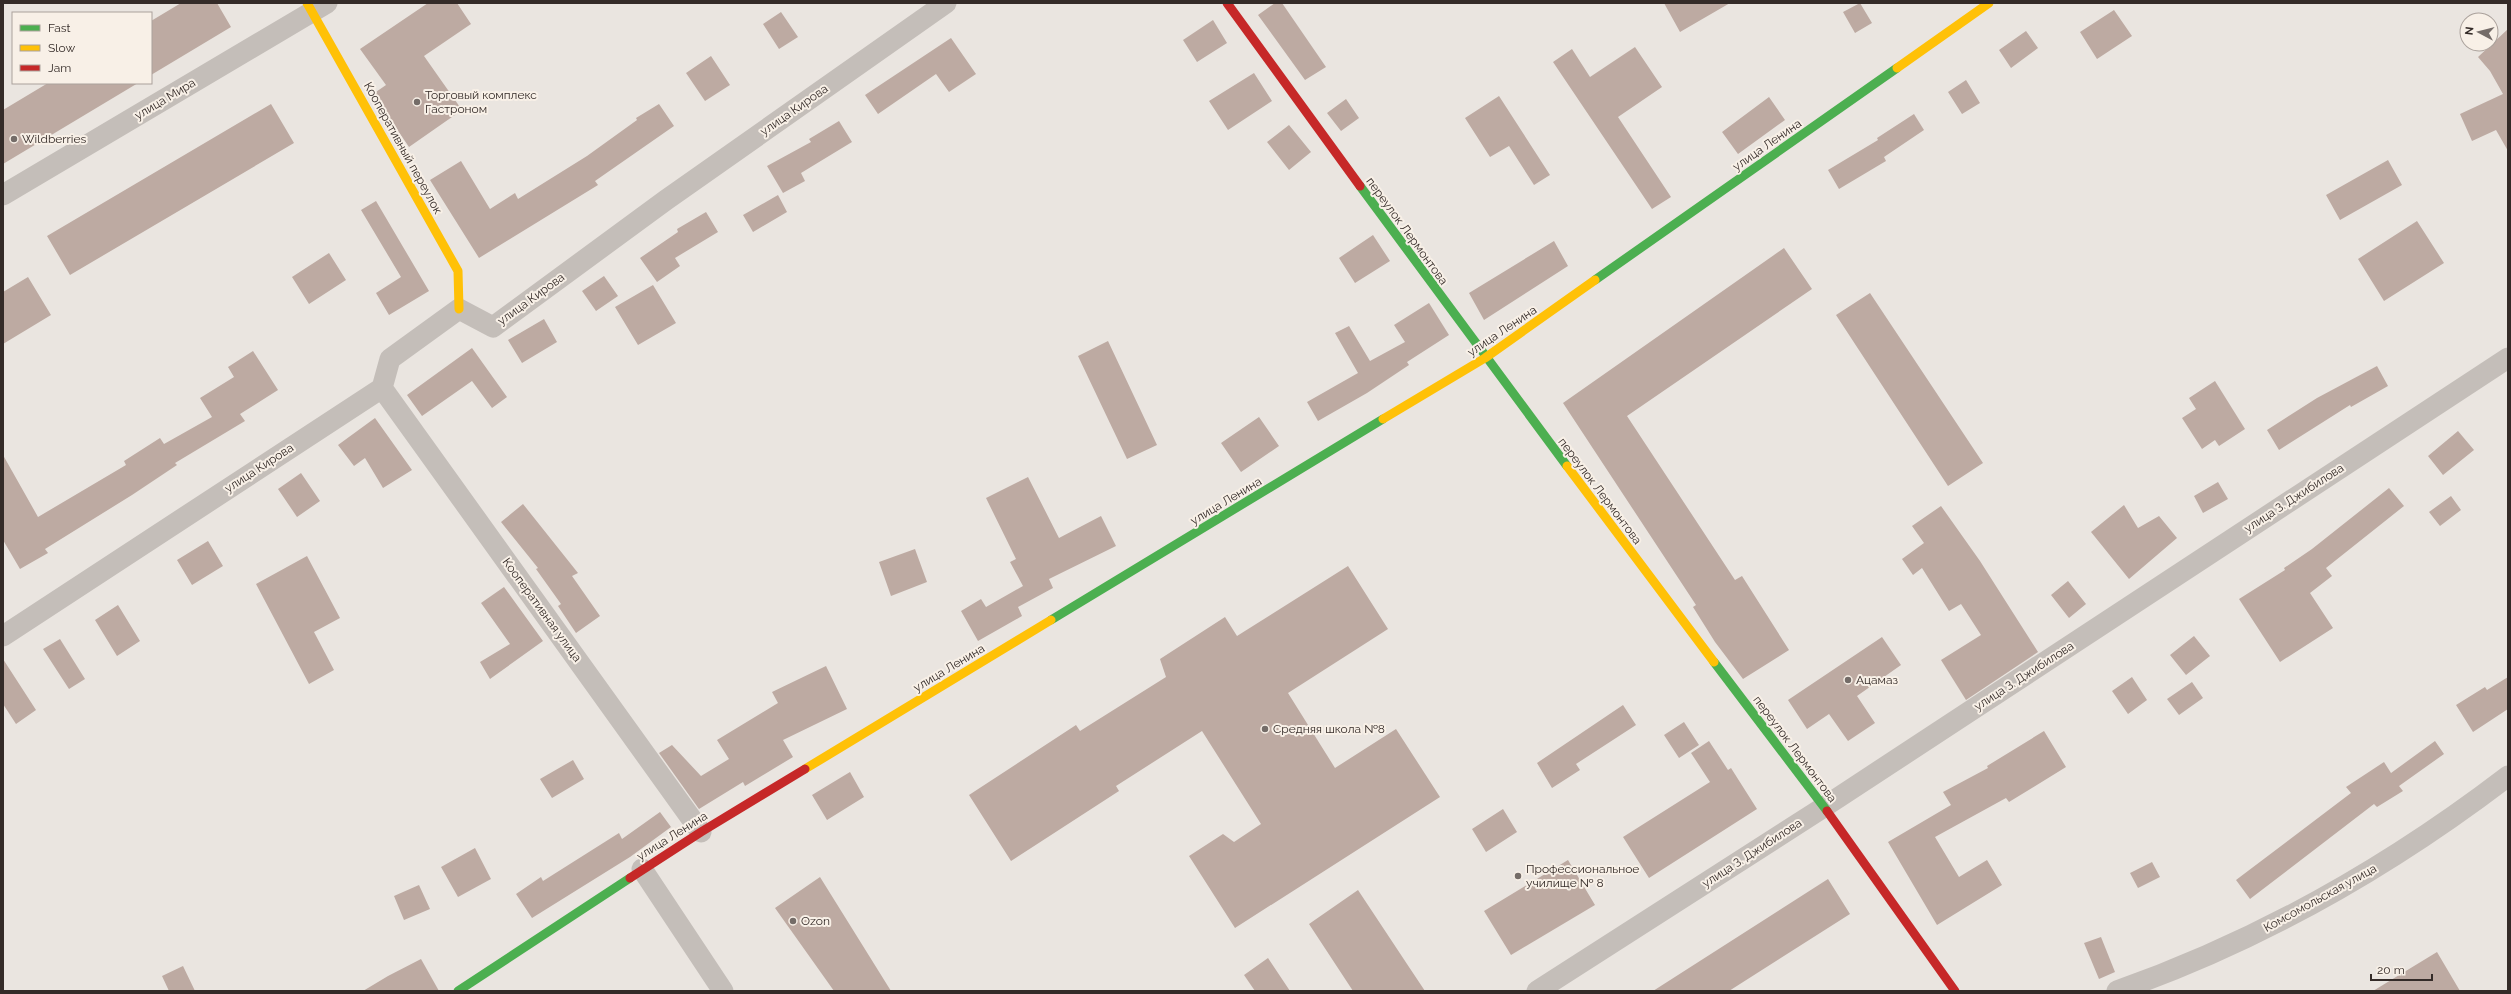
<svg xmlns="http://www.w3.org/2000/svg" width="2511" height="994" viewBox="0 0 2511 994" font-family="Raleway,sans-serif">
<rect width="100%" height="100%" fill="#eae5e0"/>
<path fill="#bdaaa2" d="M181,3H217L231,27L151,75V21Z
M428,3H457L471,24L424,56L462,110L409,147L373,94L386,85L360,49Z
M1275,3H1282L1326,67L1305,80L1258,15Z
M1664,3H1730L1680,32Z
M1860,3L1872,23L1855,33L1843,12Z
M2114,10L2132,36L2097,59L2080,32Z
M781,12L798,37L779,49L763,24Z
M1213,20L1227,43L1197,62L1183,40Z
M2508,29V151L2496,130L2472,141L2460,114L2503,94L2490,71L2478,57Z
M2026,31L2038,48L2011,68L1999,50Z
M951,38L976,74L949,92L936,74L878,114L865,95Z
M1635,47L1662,87L1618,117L1671,197L1652,209L1553,62L1572,49L1590,77Z
M711,56L730,85L705,101L686,73Z
M1254,73L1272,101L1228,130L1209,101Z
M1966,80L1980,103L1962,114L1948,92Z
M48,83H138L3,164V110Z
M1499,96L1550,175L1534,185L1509,146L1490,157L1465,118Z
M1769,97L1785,120L1738,154L1722,132Z
M1346,99L1359,118L1341,131L1327,113Z
M271,104L294,143L70,275L47,236Z
M659,104L674,126L595,181L598,185L479,258L430,180L461,161L490,209L515,193L518,199L587,156L637,120L636,118Z
M1914,114L1924,130L1884,157L1886,161L1839,189L1828,170L1878,140L1877,138Z
M839,121L852,142L801,173L805,181L783,193L767,166L811,142L809,139Z
M1289,125L1311,152L1289,170L1267,142Z
M2388,160L2402,185L2340,220L2326,195Z
M778,195L787,212L753,232L743,215Z
M376,201L429,291L389,315L376,293L401,277L361,210Z
M706,212L718,232L675,258L680,266L657,282L640,258L678,232L677,229Z
M2417,221L2444,263L2384,301L2358,259Z
M1373,235L1390,261L1355,283L1339,258Z
M1554,241L1568,266L1484,320L1469,293Z
M1784,248L1812,289L1627,416L1735,580L1742,576L1789,650L1743,679L1715,642L1693,607L1696,605L1563,403Z
M329,253L346,280L309,304L292,277Z
M604,276L618,296L596,311L582,291Z
M28,277L51,315L3,344V292Z
M653,285L676,323L638,345L615,307Z
M1870,293L1983,463L1948,486L1836,315Z
M1429,303L1449,335L1407,362L1409,365L1367,393L1318,421L1307,402L1358,373L1335,333L1349,326L1370,361L1405,342L1394,325Z
M544,319L557,342L522,363L508,340Z
M1108,341L1157,445L1127,459L1078,356Z
M472,348L507,397L492,408L472,381L422,416L407,395Z
M253,351L278,390L240,414L245,421L175,463L177,465L132,495L45,549L48,553L20,569L3,540V455L38,517L126,465L124,461L160,438L164,444L212,417L200,398L234,377L228,367Z
M2377,366L2388,386L2351,407L2350,405L2279,450L2267,430L2317,398Z
M2215,381L2245,429L2219,446L2215,440L2202,449L2182,418L2196,409L2189,398Z
M1259,417L1279,446L1241,472L1221,443Z
M375,418L412,470L383,488L365,458L354,466L338,445Z
M2458,431L2474,450L2443,475L2428,456Z
M301,473L320,501L297,517L278,489Z
M1028,477L1059,538L1101,516L1116,546L1049,579L1053,588L1018,607L1022,616L978,641L961,611L981,599L986,607L1023,586L1010,562L1016,559L986,498Z
M2218,482L2228,499L2203,513L2194,496Z
M2389,488L2404,506L2326,568L2332,576L2310,593L2333,628L2280,662L2239,599L2285,570L2284,568L2312,549Z
M2451,496L2461,510L2440,526L2429,512Z
M523,504L578,573L572,576L600,616L576,633L558,606L561,604L536,569L538,568L501,522Z
M2124,505L2138,528L2159,516L2177,538L2129,579L2091,532Z
M1941,506L1980,561L2038,652L1966,700L1941,660L1981,635L1961,604L1949,611L1922,568L1913,575L1902,559L1924,543L1912,526Z
M208,541L223,566L192,585L177,560Z
M915,549L927,582L891,596L879,562Z
M307,556L340,618L314,632L334,670L309,684L256,584Z
M1348,566L1388,629L1288,693L1335,768L1396,729L1440,797L1235,928L1189,856L1223,834L1234,842L1261,824L1202,731L1116,786L1119,791L1011,861L969,795L1076,725L1080,731L1166,677L1160,659L1225,617L1237,636Z
M2068,581L2086,604L2069,618L2051,595Z
M504,587L543,641L490,679L480,662L510,644L481,603Z
M118,605L140,641L117,656L95,620Z
M2194,636L2210,656L2186,675L2170,655Z
M1882,637L1901,665L1857,696L1875,723L1848,741L1829,714L1807,729L1788,700Z
M60,639L85,679L69,689L43,649Z
M3,659L36,710L16,724L3,704Z
M826,666L847,709L783,740L793,757L745,786L743,782L699,809L659,753L672,745L701,776L729,759L717,740L778,703L772,692Z
M2132,677L2147,700L2128,714L2112,691Z
M2508,677V709L2473,732L2456,705L2485,687L2487,690Z
M2192,682L2203,698L2179,715L2167,699Z
M1623,705L1636,725L1576,764L1580,770L1552,788L1537,763Z
M1684,722L1699,745L1679,758L1664,735Z
M2044,731L2066,767L2009,802L2006,798L1935,837L1959,877L1987,860L2002,885L1937,925L1888,842L1951,805L1943,792L1988,768L1987,766Z
M1709,741L1728,770L1731,768L1757,809L1649,878L1623,837L1710,782L1691,753Z
M2435,741L2444,754L2399,786L2403,791L2377,807L2374,804L2250,899L2236,880L2351,793L2346,787L2384,762L2391,773Z
M573,760L584,779L552,798L540,779Z
M850,772L864,797L827,820L812,795Z
M1503,809L1517,832L1486,852L1472,829Z
M660,812L671,827L630,857L532,918L516,894L541,877L543,881L619,833L622,839Z
M475,848L491,879L458,897L441,867Z
M1568,860L1595,905L1511,955L1484,911Z
M2152,862L2160,877L2138,888L2130,873Z
M820,877L891,991H834L775,908Z
M1828,879L1850,914L1729,991H1653Z
M419,885L430,909L404,920L394,896Z
M1358,890L1407,964L1425,991H1353L1309,924Z
M2101,937L2115,972L2099,979L2084,943Z
M2437,952L2460,991H2373Z
M1268,958L1290,991H1255L1244,975Z
M421,959L439,991H363L388,976Z
M183,966L195,991H169L162,976Z"/>
<g fill="none" stroke-linecap="round" stroke-linejoin="round">
<path stroke="#c4beb9" stroke-width="21" d="M3,195L327,3
M382,388L701,832
M3,636L382,388L390,359L459,309L493,327L666,200L946,3
M642,869L723,991
M1537,991L1824,807L2508,358
M2117,991C2259,941 2389,867 2508,776"/>
<path stroke="#4caf50" stroke-width="9" d="M1360,186L1567,466
M1595,280L1897,68
M1051,620L1383,419
M1714,662L1827,811
M458,991L630,878"/>
<path stroke="#ffc107" stroke-width="9" d="M307,3L458,271L459,309
M1897,68L1989,3
M1383,419L1485,358L1595,280
M1567,466L1714,662
M805,769L1051,620"/>
<path stroke="#c62828" stroke-width="9" d="M1227,3L1360,186
M1827,811L1955,991
M630,878L701,832L805,769"/>
</g>
<g fill="#746c68" stroke="#f8f0e7" stroke-width="1.5">
<circle cx="417" cy="102" r="4"/>
<circle cx="14" cy="139" r="4"/>
<circle cx="1848" cy="680" r="4"/>
<circle cx="1265" cy="729" r="4"/>
<circle cx="1518" cy="876" r="4"/>
<circle cx="793" cy="921" r="4"/>
</g>
<g text-anchor="middle" dominant-baseline="central" stroke-width="4" stroke-linejoin="round" paint-order="stroke">
<g font-size="12" fill="#342b28" stroke="#f8f0e7" text-anchor="start">
<text x="425" y="95">Торговый комплекс<tspan x="425" dy="14">Гастроном</tspan></text>
<text x="22" y="139">Wildberries</text>
<text x="1856" y="680">Ацамаз</text>
<text x="1273" y="729">Средняя школа №8</text>
<text x="1526" y="869">Профессиональное<tspan x="1526" dy="14">училище № 8</tspan></text>
<text x="801" y="921">Ozon</text>
</g>
<g font-size="12" fill="#342b28" stroke="#f8f0e7">
<text transform="translate(165 99) rotate(-31)">улица Мира</text>
<text transform="translate(794 110) rotate(-35)">улица Кирова</text>
<text transform="translate(1767 145) rotate(-35)">улица Ленина</text>
<text transform="translate(403 148) rotate(61)">Кооперативный переулок</text>
<text transform="translate(1407 231) rotate(54)">переулок Лермонтова</text>
<text transform="translate(531 299) rotate(-36)">улица Кирова</text>
<text transform="translate(1502 331) rotate(-34)">улица Ленина</text>
<text transform="translate(259 468) rotate(-33)">улица Кирова</text>
<text transform="translate(1600 491) rotate(53)">переулок Лермонтова</text>
<text transform="translate(2294 498) rotate(-33)">улица З. Джибилова</text>
<text transform="translate(1226 501) rotate(-31)">улица Ленина</text>
<text transform="translate(542 610) rotate(54)">Кооперативная улица</text>
<text transform="translate(949 668) rotate(-31)">улица Ленина</text>
<text transform="translate(2024 676) rotate(-33)">улица З. Джибилова</text>
<text transform="translate(1795 749) rotate(53)">переулок Лермонтова</text>
<text transform="translate(672 836) rotate(-32)">улица Ленина</text>
<text transform="translate(1752 853) rotate(-33)">улица З. Джибилова</text>
<text transform="translate(2320 898) rotate(-29)">Комсомольская улица</text>
</g>
</g>
<rect width="2511" height="994" fill="none" stroke="#342b28" stroke-width="8"/>
<rect x="12" y="12" width="140" height="72" fill="#f8f0e7" stroke="#aaa19b"/>
<rect x="20" y="25" width="20" height="6" fill="#4caf50" stroke="#aaa19b"/>
<text x="48" y="32" font-size="12" fill="#342b28">Fast</text>
<rect x="20" y="45" width="20" height="6" fill="#ffc107" stroke="#aaa19b"/>
<text x="48" y="52" font-size="12" fill="#342b28">Slow</text>
<rect x="20" y="65" width="20" height="6" fill="#c62828" stroke="#aaa19b"/>
<text x="48" y="72" font-size="12" fill="#342b28">Jam</text>
<g transform="translate(2479 32) rotate(277)"><circle r="19" fill="#f8f0e7" stroke="#aaa19b"/>
<path d="M0-3L7 15L0 10L-7 15Z" fill="#746c68"/>
<text y="-6" font-size="11" font-weight="bold" text-anchor="middle" fill="#342b28">N</text>
</g>
<path d="M2371 974v6h61v-6" fill="none" stroke="#342b28" stroke-width="2"/>
<text x="2377" y="974" font-size="12" fill="#342b28" stroke="#f8f0e7" stroke-width="3" paint-order="stroke">20 m</text>
</svg>
